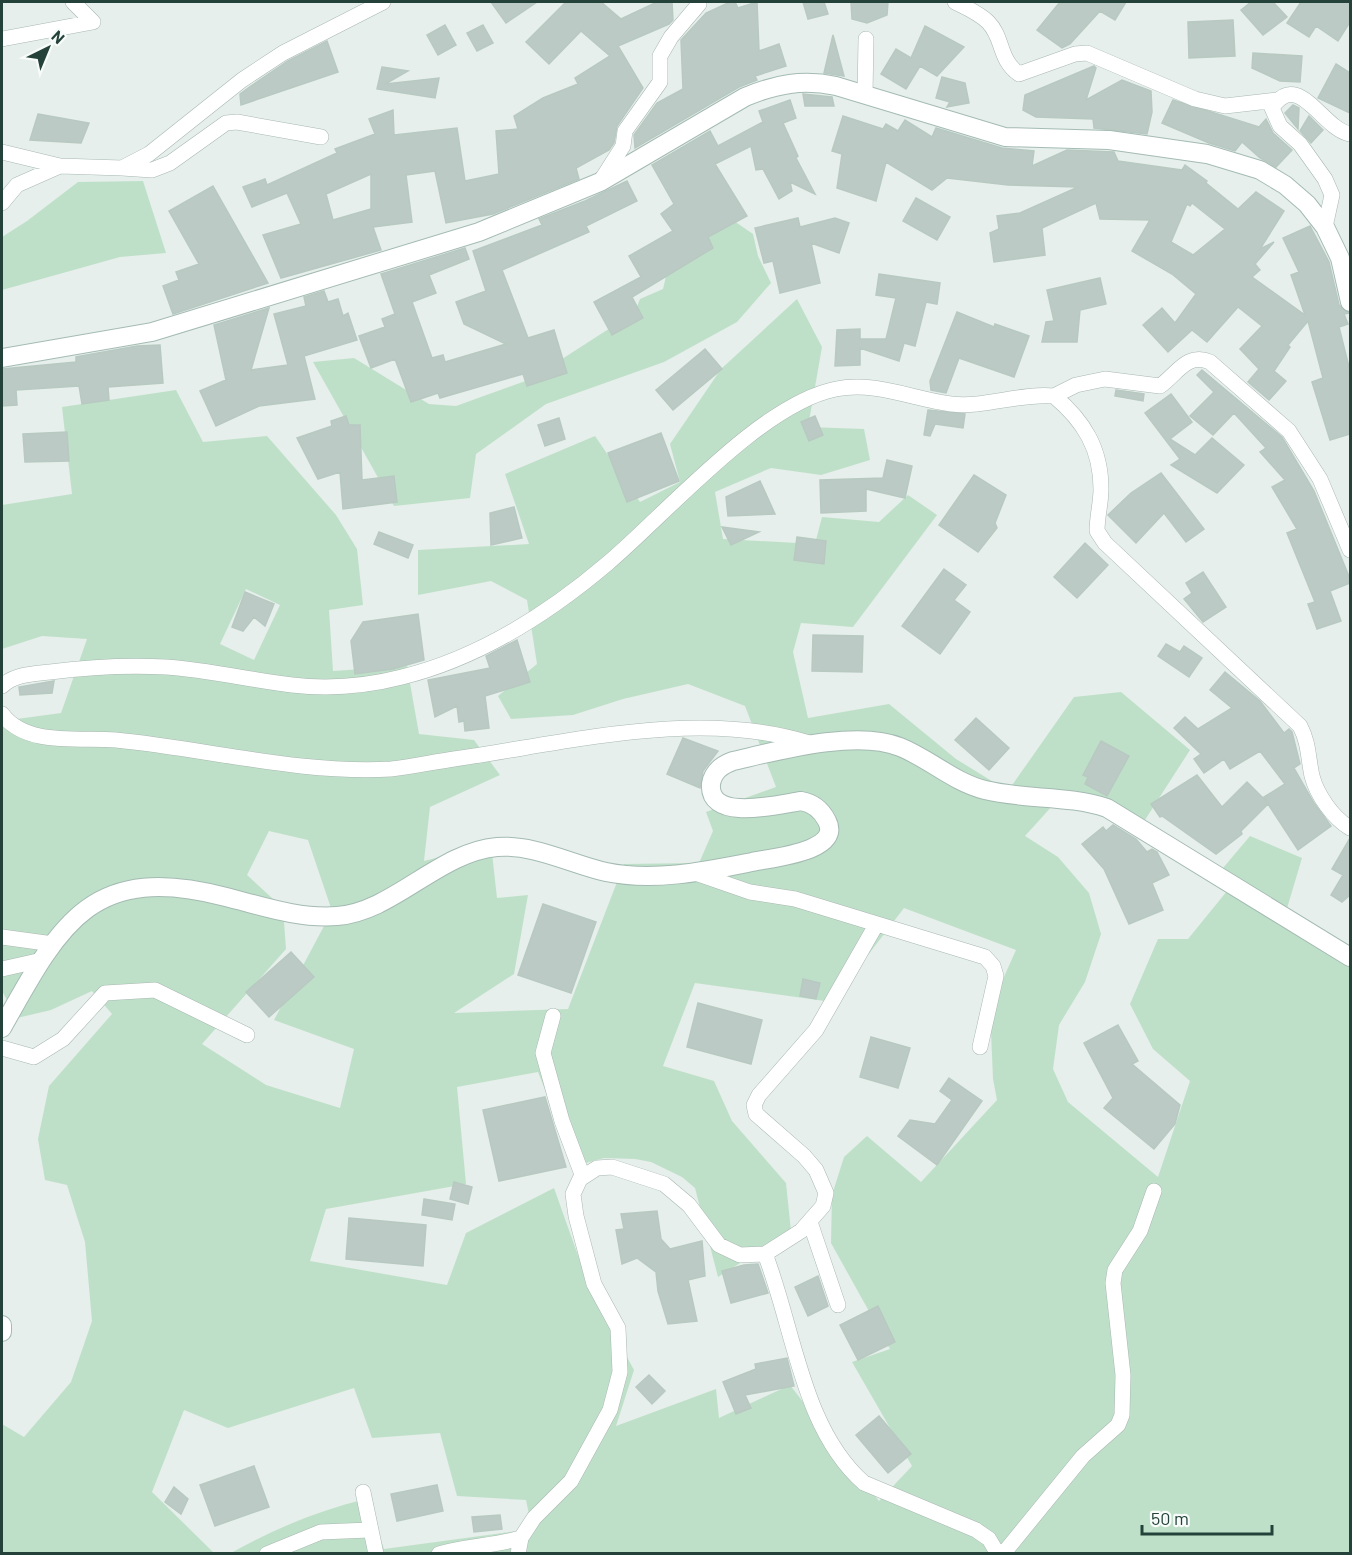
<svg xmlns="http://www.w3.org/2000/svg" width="1352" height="1555" viewBox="0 0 1352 1555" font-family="Barlow,sans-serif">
<rect width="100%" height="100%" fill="#e6efeb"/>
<path fill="#bfe0c8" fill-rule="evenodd" d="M143,181L166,253L120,257L2,290V237L27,221L78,182Z
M734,221L753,234L758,256L771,283L737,322L664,362L546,404L476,454L470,498L394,506L313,362L354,358L429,404L456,406L531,379L635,312L640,299L663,289L670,259Z
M797,299L822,347L808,427L864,429L870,460L821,475L771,468L715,492L723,539L815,544L822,517L879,522L908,495L937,515L853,627L801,623L793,652L808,718L889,704L956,759L1008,791L1074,697L1121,692L1190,750L1143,823L1063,794L1025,836L1058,857L1089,893L1101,934L1085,982L1059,1025L1053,1069L1068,1102L1158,1177L1190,1081L1153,1049L1130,1004L1158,939H1188L1236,880L1223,868L1250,836L1302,858L1285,915L1350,960V1553H231C274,1529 317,1511 366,1499L384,1549L532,1529L526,1500L457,1496L440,1433L372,1438L354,1388L228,1428L184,1410L152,1492L214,1553H2V1424L24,1437L71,1382L92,1321L85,1242L67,1185L45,1180L38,1139L49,1086L112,1014L92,991L51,1010L17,1018L2,991V721L61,713L87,639L42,636L2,649V505L72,494L62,407L176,390L203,442L267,436L336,515L357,549L363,605L329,610L333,671L407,666L419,734L474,740L500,775L430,807L424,861L491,844L497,898L528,895L514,974L454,1013L568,1009L624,864L699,863L713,831L706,812L776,787L745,706L688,684L623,699L573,715L511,719L498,696L537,664L527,600L491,581L418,595V550L529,544L505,474L595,436L640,502L680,482L670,444L721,369ZM246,589L280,605L254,660L220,644ZM269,831L308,840L332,911L274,1020L354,1049L340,1108L266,1085L202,1044L286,949L283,908L247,875ZM904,908L1016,950L990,1008L993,1079L997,1100L921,1182L867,1136L844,1157L832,1195L831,1243L890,1349L852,1362L912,1466L879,1501L790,1385L719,1418L716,1389L616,1426L634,1370L591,1292L554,1188L466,1233L447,1285L310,1261L326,1209L466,1184L457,1087L538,1072L575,1166L604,1158L635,1159L651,1162L682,1177L695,1188L718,1277L791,1231L786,1183L732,1121L714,1081L663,1066L695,983L832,1002Z"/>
<path fill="#bbcac4" stroke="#b8c9c2" stroke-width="1.5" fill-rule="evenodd" d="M491,2H537L506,23Z
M566,2H601L621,19L657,2H672L673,20L669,24L618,46L643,88L617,126L614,143L609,150L576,168L579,179L493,214L446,223L435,171L406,175L412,222L373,227L381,250L281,278L263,235L301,224L287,193L252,207L243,187L265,179L267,185L337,153L335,149L375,134L369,119L393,110L394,135L457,128L465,181L499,174L496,131L518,129L514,116L543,98L578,84L575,78L610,56L581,31L549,64L526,42ZM371,174V209L333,220L326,194Z
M730,2H735L738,8L757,2L759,51L779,44L786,66L755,76L757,80L739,87L635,148L634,135L657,103L683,89L681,40L706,13Z
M803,2H824L828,14L808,19Z
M851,2H888L887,15L867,23L852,19Z
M1060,2H1126L1115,20L1100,11L1070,44L1062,48L1037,30Z
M1251,2H1273L1287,17L1263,35L1241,10Z
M1301,2H1350V22L1338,41L1316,26L1309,37L1287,23Z
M1233,20L1235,56L1189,58L1188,22Z
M445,25L456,45L438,55L427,35Z
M483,25L493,43L477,51L467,33Z
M925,26L964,47L937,76L920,66L906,89L881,74L896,49L911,58Z
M833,35L844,76L824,73Z
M327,41L338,72L241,105L240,94L248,88L288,61Z
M1253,53L1302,56L1300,82L1280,81L1252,68Z
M1336,64L1350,73V113L1318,98Z
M1094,66L1096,68L1086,100L1122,80L1151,91L1152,112L1147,134L1094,128L1093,119L1036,117L1023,110L1025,95Z
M382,67L408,71L385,84L439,78L435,98L377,89Z
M942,77L965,83L969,103L947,107L950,102L936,98Z
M803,94L832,97L834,106H805Z
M790,100L796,118L783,123L798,156L796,158L815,194L790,182L792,191L779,199L763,169L756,170L751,146L715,164L747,216L708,237L713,248L632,297L643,318L612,335L594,302L641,277L629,256L673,231L661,214L674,204L652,165L710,131L718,146L763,122L759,111Z
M1173,100L1259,127L1266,119L1273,133L1292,150L1276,167L1260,158L1242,142L1235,151L1209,143L1162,123Z
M1293,105L1299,108L1298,129L1285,113Z
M38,114L89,123L81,143L30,140Z
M843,116L883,129L886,124L898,131L905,120L932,137L936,128L1002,148L1034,151L1032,166L1067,150L1114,152L1118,161L1182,170L1185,165L1207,181L1206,183L1238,209L1256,192L1284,211L1260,249L1274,242L1255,264L1260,270L1252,277L1305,315L1291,275L1299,272L1283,238L1310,226L1329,262L1339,305L1349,313L1344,314L1348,324L1339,327L1350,371V434L1330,440L1312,382L1323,378L1308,321L1288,345L1290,347L1274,371L1286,381L1269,400L1248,382L1259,369L1240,349L1262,326L1238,307L1207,342L1192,330L1168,352L1143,325L1162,308L1175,323L1196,294L1172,274L1132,251L1150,220L1100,219L1096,203L1042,228L1045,255L994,262L990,233L999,229L997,216L1020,213L1078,187L1008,185L947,178L932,190L886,162L876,201L837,188L842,154L832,151ZM1192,203L1225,229L1193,255L1171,242L1187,204L1190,206Z
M1309,116L1323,130L1311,143L1300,131Z
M627,181L637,201L586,226L589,232L502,270L528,338L554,330L567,373L527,386L523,374L440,398L438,393L411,402L395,359L371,368L359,336L385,327L382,319L395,314L381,274L465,248L469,259L429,275L436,293L412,302L432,358L443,355L445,362L506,344L464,324L456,302L486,291L473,251L542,225L539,219L585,201Z
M213,186L268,283L173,314L163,286L179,280L176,272L199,264L169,211Z
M916,198L950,217L937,240L903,221Z
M798,218L800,227L835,218L849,223L839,253L811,243L820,283L780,293L773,261L764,263L755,228Z
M879,274L940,283L937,304L926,302L915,346L904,343L899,361L860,348V365L835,366L837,330L860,329V339H886L896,298L876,295Z
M1100,278L1106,304L1080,310L1077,342H1042L1046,322L1054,321L1047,290Z
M324,291L328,302L338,299L343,316L348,313L357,340L304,356L315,399L259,406L216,426L200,391L226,380L214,325L269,308L251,370L288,365L274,314L306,306L304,297Z
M957,312L994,327L995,324L1029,336L1014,377L959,358L946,393L931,390L930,381Z
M160,345L163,383L108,387L109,400L82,404L79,386L16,390L17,405L2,406V369L76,362V357L137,346Z
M705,349L722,369L673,410L656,390Z
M1202,370L1282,437L1314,491L1350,579V583L1330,591L1341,621L1317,629L1308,604L1315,602L1287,533L1297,529L1272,487L1285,480L1260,452L1266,448L1234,413L1213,435L1190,416L1214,392L1197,375Z
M1116,390L1144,394L1143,401L1115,396Z
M1171,394L1192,422L1170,439L1195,455L1212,438L1244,465L1217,493L1171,465L1180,459L1145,413Z
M928,410L965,414L963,428L935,424L930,436L924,435Z
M346,416L349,425H360L362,480L394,476L397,502L343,509L340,472L318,479L297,438L332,426L331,421Z
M815,416L823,435L809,441L801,422Z
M559,418L565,439L545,446L538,425Z
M67,432L69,461L25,462L23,434Z
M661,433L679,481L627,502L608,453Z
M887,460L912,466L905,498L866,489V511L821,513L820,480L883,478Z
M1161,473L1204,529L1186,542L1164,513L1136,543L1108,515L1131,493Z
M974,475L1006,495L995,523L997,528L978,552L939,525Z
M760,481L775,514L728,516L726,497Z
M514,507L522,538L491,545L490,513Z
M722,527L759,532L731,545Z
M379,532L413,545L408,558L374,544Z
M797,537L826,541L824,564L794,560Z
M1085,543L1108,565L1077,598L1054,577Z
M944,569L966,585L954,600L970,612L940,654L902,626Z
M1203,572L1226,607L1203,622L1184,599L1192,593L1186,583Z
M245,592L274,604L265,626L254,617L243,631L232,627Z
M418,614L424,660L393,669L355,674L351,641L363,622Z
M813,635L863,636L862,672L812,671Z
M517,640L530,682L485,696L489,728L465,731L464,721L459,722L457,706L435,717L428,680L490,668L486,656Z
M1166,644L1180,652L1184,646L1202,658L1189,677L1158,656Z
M1225,672L1260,701L1284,733L1289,729L1292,732L1300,764L1294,768L1314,803L1331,826L1298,850L1268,804L1241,831L1242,834L1216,854L1162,816L1160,817L1151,804L1197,775L1222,807L1247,782L1267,802L1264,797L1285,784L1260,751L1230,769L1224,759L1204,773L1194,759L1201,754L1174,728L1185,717L1198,729L1232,708L1210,690Z
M54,681L52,693L20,695L19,687Z
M976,718L1009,748L989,770L955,740Z
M683,738L718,751L703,771L700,788L667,774Z
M1101,741L1129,756L1107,796L1085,784L1088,777L1083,775Z
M1113,825L1136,839L1147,852L1152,849L1157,852L1169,875L1152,883L1163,910L1129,924L1104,869L1082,844L1103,827L1106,831Z
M1350,838V895L1342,902L1331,895L1343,875L1332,869Z
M543,904L596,922L571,993L518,975Z
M291,952L314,977L269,1017L246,992Z
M803,979L820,983L816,999L800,996Z
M698,1003L762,1020L751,1064L687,1047Z
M1118,1025L1138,1061L1132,1064L1180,1105L1175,1124L1154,1149L1104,1108L1113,1098L1084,1043Z
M871,1037L910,1048L898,1088L860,1077Z
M949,1078L982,1101L937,1165L898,1136L910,1120L935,1124L952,1100L940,1091Z
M545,1097L566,1167L499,1181L483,1110Z
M454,1182L472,1187L468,1204L450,1199Z
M424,1199L455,1204L452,1220L422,1215Z
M657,1211L661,1239L670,1249L702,1241L705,1276L688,1280L697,1321L668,1324L658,1291L656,1272L637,1258L622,1264L616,1230L624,1229L621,1214Z
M349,1218L426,1225L423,1266L346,1259Z
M758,1264L768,1293L731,1303L722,1271L744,1265Z
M818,1276L828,1306L808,1316L795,1287Z
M878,1306L895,1342L858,1360L840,1325Z
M787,1358L794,1386L745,1395L751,1408L736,1414L723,1382L756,1369L755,1364Z
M649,1375L665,1391L652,1404L636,1387Z
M879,1416L911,1454L888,1473L856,1435Z
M254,1466L269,1507L215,1526L200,1485Z
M437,1485L443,1511L397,1521L391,1494Z
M174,1487L188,1499L181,1514L165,1502Z
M500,1515L502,1529L474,1532L472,1517Z"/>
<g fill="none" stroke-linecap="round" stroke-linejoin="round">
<defs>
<path id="street" d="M955,2C965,7 979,13 988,22C1004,38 998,59 1019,74L1075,54L1087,53L1195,99L1225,106L1277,100
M2,39L93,22L73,2
M865,95L866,39
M2,152L60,166
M122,168L152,170L170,163L226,123L237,122L321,137
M600,182L623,146L625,131L660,82V56L671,37L699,4
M2,203L17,185L60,166L122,168L149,154L242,80L283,53L383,2
M1325,227L1332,195L1325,179L1300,144L1280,126L1272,108C1298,68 1322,129 1350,134
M1054,396L1076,385L1105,379L1160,386C1177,374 1187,352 1210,362L1289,431L1320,479L1350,550
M2,686C15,674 33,674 50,672C89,667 127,665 166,667C209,670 250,680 292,685C327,689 367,686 402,677C479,658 548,614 608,563C667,513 761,404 836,389C875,381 913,399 951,404C985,408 1019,393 1054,396C1084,421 1101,449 1101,489C1101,503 1097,517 1097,531L1105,543L1300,726C1309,743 1308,758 1312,776C1317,795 1333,818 1350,828
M2,714C26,747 80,737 116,740C208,749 299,774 391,769C412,767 433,762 454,759C567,743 698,708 809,743
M695,873L750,892L795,899L985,957L993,966L996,976L980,1047
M2,937L53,944
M2,969L42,960
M553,1016L543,1053L562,1121L583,1177
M2,1048L34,1057L63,1039L105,993L155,990L247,1035
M810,1222L838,1305
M765,1254C794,1328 802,1429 864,1483L976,1530L989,1539L998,1554
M363,1492L376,1554
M267,1554L321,1532L369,1530
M439,1554C466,1546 494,1546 521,1538
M518,1554L521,1538L534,1518L571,1481L610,1410L620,1372L618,1328L594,1284L576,1216L573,1194L580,1179L597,1168L612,1167L664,1184L689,1205L719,1245L740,1255L765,1254L801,1231L823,1206L826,1193L816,1170L804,1156L756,1114L754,1105L759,1095L816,1030L876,925
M1003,1554L1083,1456L1118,1425L1122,1415L1123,1375L1113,1283L1115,1270L1140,1231L1154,1191"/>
<path id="secondary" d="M2,358L152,332L479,232L600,182L745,97C776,84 803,79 836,86L1005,137L1109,140L1207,154L1260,170L1285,185L1307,204L1325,227L1340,258L1350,302
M2,1028C61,922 92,862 226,897C262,906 299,919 337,916C393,912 439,852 497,847C534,844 571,864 606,872C654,882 706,871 752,862C770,858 843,852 827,821C821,809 813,803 801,801C780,804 708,823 711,784C713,771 722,765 733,761C777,751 857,729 900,747C930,759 953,782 985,790C1026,800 1068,795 1107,808L1350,957
M2,1325V1332"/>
</defs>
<use href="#street" stroke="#a8b8b2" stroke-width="16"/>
<use href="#secondary" stroke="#a4bbb3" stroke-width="20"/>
<use href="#street" stroke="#fff" stroke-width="15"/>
<use href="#secondary" stroke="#fff" stroke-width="18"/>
</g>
<rect width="1352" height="1555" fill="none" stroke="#24423a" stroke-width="6"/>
<g transform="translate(48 48) rotate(43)" stroke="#f7fbf9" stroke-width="4.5" paint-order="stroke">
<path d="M0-4.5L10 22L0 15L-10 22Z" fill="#24423a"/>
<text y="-9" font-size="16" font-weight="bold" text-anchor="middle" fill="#24423a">N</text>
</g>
<path d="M1142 1525v9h130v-9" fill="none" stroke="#24423a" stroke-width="3"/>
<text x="1151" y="1525" font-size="18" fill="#24423a" stroke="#f7fbf9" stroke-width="4.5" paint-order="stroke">50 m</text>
</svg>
